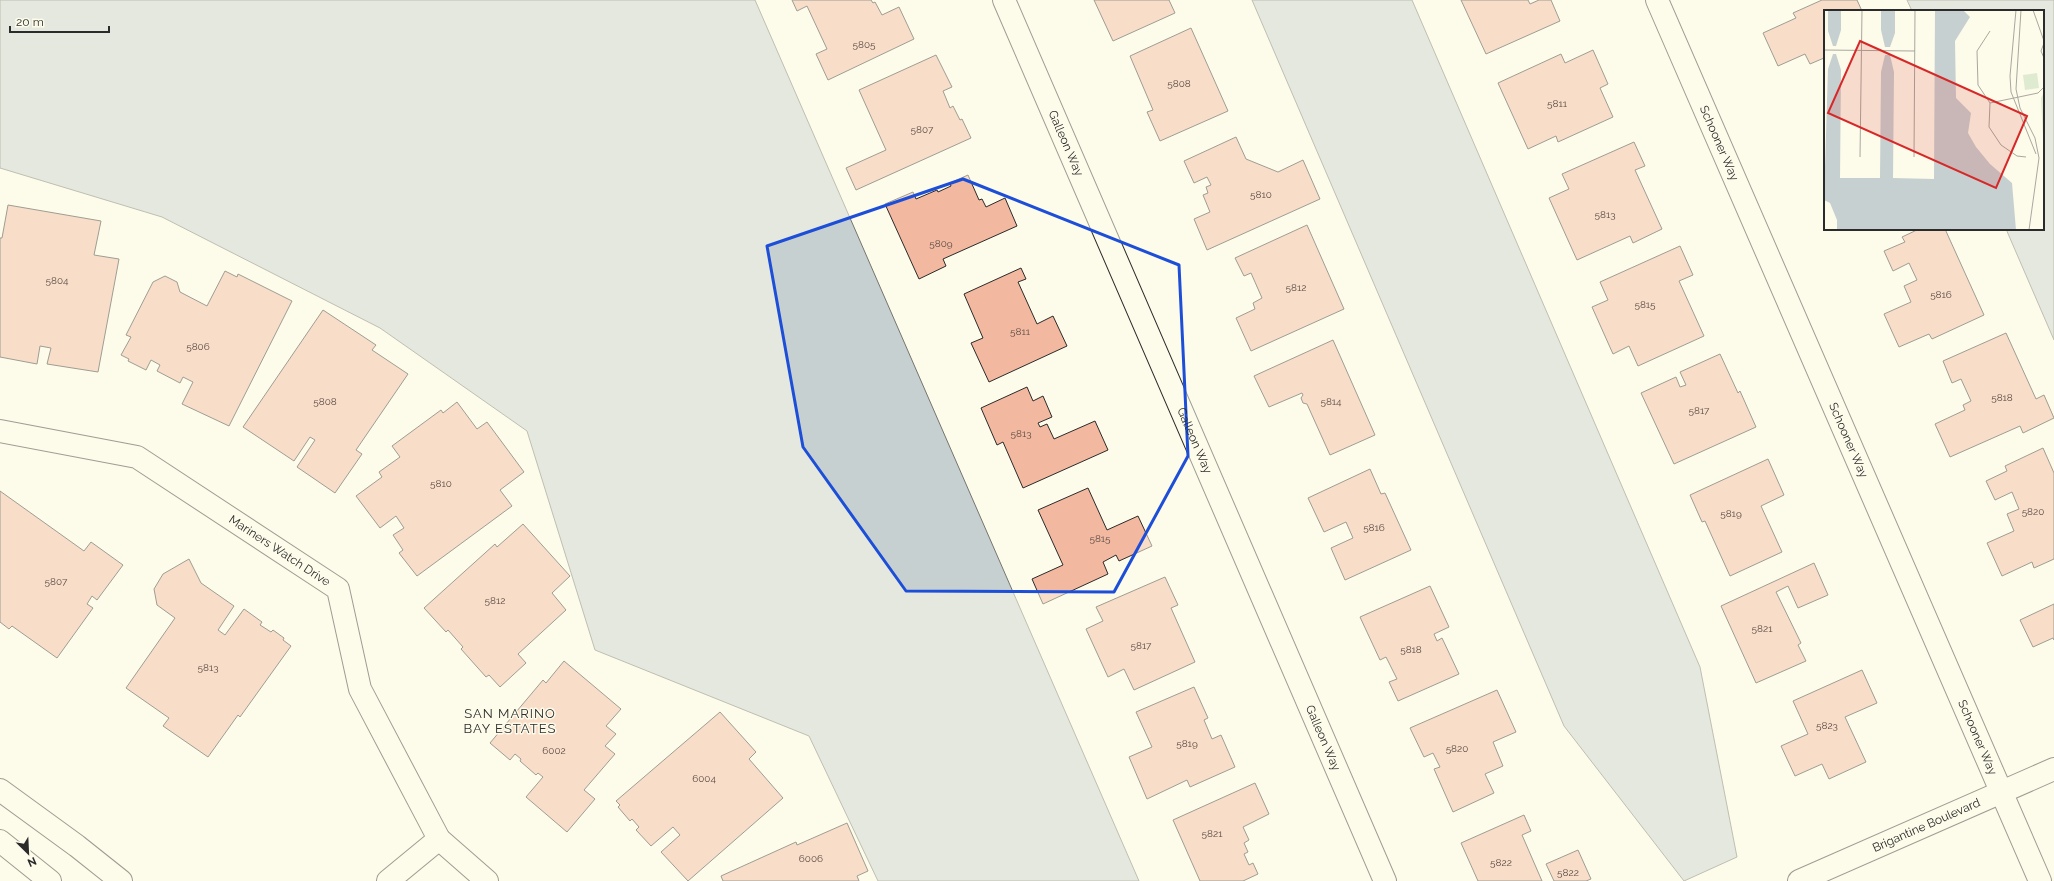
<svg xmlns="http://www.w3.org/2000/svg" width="2054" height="881" viewBox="0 0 2054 881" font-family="Raleway,sans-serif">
<rect width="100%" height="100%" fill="#fdfbea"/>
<path fill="#c7d0d0" stroke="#74746e" d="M0,0H755L1139,881H878L809,736L595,650L527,431L380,328L162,217L0,168Z
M1252,0H1412L1700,667L1737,857L1684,881L1564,726Z
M1907,0H2054V340L2006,229H2043V11H1912Z"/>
<path fill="#f2b8a0" stroke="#2b2b2b" d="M792,0H871L873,3L875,2L882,15L899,7L914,39L828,80L816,54L827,49L807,6L797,11Z
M1094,0H1169L1175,13L1113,41Z
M1461,0H1528L1530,4L1539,0H1551L1560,21L1486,54Z
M1822,0H1857L1862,11H1825V61L1824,58L1810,64L1805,54L1778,66L1763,33L1796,18L1793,13Z
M1191,28L1228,111L1160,141L1147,112L1153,110L1130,56Z
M1593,50L1608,84L1600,88L1613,117L1558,142L1556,136L1528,149L1498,83L1561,54L1565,63Z
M936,55L952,87L943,91L950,108L953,106L960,120L962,119L971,138L856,190L846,168L886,150L859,90Z
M1236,137L1246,159L1278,172L1303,160L1320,199L1207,250L1194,219L1210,212L1203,195L1208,193L1206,187L1211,185L1207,177L1194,183L1184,161Z
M1634,142L1645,166L1635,170L1662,229L1633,243L1630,236L1577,260L1549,198L1569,189L1562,174Z
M968,175L979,200L982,199L986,207L1005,198L1017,226L943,259L946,266L919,279L885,204L913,192L916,199L937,190L938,192L951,186L950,183Z
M8,205L101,221L94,255L119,259L98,372L47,364L51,348L40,346L37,364L0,357V238H2Z
M1307,225L1344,309L1251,351L1236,318L1255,309L1253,303L1262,298L1251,273L1244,276L1235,258Z
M1919,229H1945L1984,315L1932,339L1929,334L1899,347L1884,314L1911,302L1904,286L1917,280L1909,263L1893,271L1884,251L1905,242L1902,237Z
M1680,246L1693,275L1679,281L1704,336L1638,366L1629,346L1613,354L1592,307L1608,300L1600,282Z
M1021,268L1026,279L1018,282L1037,324L1053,316L1067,346L989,382L971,343L983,338L964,294Z
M225,271L237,277L238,274L292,301L229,426L182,404L193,382L183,377L180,383L157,371L160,365L151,360L146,370L128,361L129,359L121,355L131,337L126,335L153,282L165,276L177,282L180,292L207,306Z
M323,310L376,345L372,350L408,374L356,450L362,454L335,493L297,467L315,440L310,437L294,461L243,427Z
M2006,333L2036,399L2044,395L2054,418L2023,433L2020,426L1950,457L1935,424L1965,410L1963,405L1971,401L1961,379L1952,383L1943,361Z
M1333,340L1375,435L1330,455L1307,404L1303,403L1301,398L1303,395L1302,393L1269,407L1254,376Z
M1720,354L1738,393L1740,391L1756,427L1674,464L1641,393L1676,377L1680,387L1686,385L1680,372Z
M1027,387L1033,401L1043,396L1052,417L1038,423L1040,427L1047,424L1054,439L1095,421L1108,450L1023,488L1003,442L997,445L981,408Z
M457,402L477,429L487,422L524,472L500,490L512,506L417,576L399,553L403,550L393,535L404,528L396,516L380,528L356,496L382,477L379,472L400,457L392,446L441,410L443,413Z
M2043,448L2054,473V559L2034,568L2032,562L2002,576L1987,543L2014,531L2007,514L2019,509L2012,492L1995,500L1986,481L2007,471L2005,466Z
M1768,459L1784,495L1761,506L1782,552L1730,576L1705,521L1702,522L1690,495Z
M1370,469L1381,494L1385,493L1411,550L1345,580L1331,548L1353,538L1346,522L1324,532L1308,498Z
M1088,488L1107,530L1138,516L1152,546L1119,561L1116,555L1103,562L1108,574L1043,604L1032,579L1063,565L1038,510Z
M0,491L84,551L91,542L123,565L97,600L92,596L87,604L93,608L57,658L12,626L9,629L0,622Z
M523,524L570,576L552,593L566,610L518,654L526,663L500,687L489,675L486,677L461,649L463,647L448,630L446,632L424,608L495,544L497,547Z
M189,559L201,583L234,606L218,630L225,635L244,609L262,622L260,625L271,632L273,630L284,638L283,640L291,646L240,717L238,715L208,757L163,726L169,718L126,688L175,618L157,605L154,589L163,574Z
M1814,563L1828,595L1798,608L1788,586L1776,592L1801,643L1798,645L1806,661L1756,683L1721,606Z
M1165,577L1178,605L1171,608L1195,662L1134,690L1124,669L1108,677L1086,629L1103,621L1096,607Z
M1430,586L1449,627L1434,634L1437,641L1442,638L1459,674L1398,701L1389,682L1397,679L1386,657L1380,660L1360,617Z
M2054,604V640L2053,638L2033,647L2020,620Z
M564,661L621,709L606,726L616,734L605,746L615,754L584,790L595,799L567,832L526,797L543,777L538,773L536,775L520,761L521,759L515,754L510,760L490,743L543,680L546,683Z
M1862,670L1877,703L1845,717L1866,762L1829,779L1822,764L1795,776L1781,746L1808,734L1793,701Z
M1194,687L1208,718L1204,720L1212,739L1221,735L1235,767L1190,787L1187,780L1147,799L1129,757L1152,747L1136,712Z
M1497,690L1516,732L1493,742L1503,766L1485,774L1494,793L1453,812L1434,769L1440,767L1433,753L1424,757L1410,728Z
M720,712L756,752L749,759L783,798L688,881L661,852L680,835L673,827L651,846L636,830L639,827L632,819L630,821L618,807L620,805L616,801Z
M1255,783L1269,814L1243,827L1249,840L1244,843L1248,852L1244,854L1249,865L1253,863L1258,874L1243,881H1200L1173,820Z
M1524,815L1531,831L1522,835L1542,881H1478L1461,843Z
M847,823L868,871L857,876L859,881H723L721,876L796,842L797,845Z
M1578,850L1591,879L1586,881H1554L1546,864Z"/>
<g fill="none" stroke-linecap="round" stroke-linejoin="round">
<defs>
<g id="street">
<path id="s1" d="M1004,0L1385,881"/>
<path id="s2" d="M1657,0L2040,881"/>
<path id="s3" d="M0,431L137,457L338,589L360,689L439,839L487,881"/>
<path d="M0,790L77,846L121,881"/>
<path d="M0,841L50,881"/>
<path d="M388,881L439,839"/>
<path id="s4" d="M1799,881L2054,769"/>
</g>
</defs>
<use href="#street" stroke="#2b2b2b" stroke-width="24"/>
<use href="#street" stroke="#fdfbea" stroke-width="22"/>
</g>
<path d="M0 0H2054V881H0ZM963,179L1179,265L1188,456L1114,592L906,591L803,447L767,246Z" fill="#fdfbea" fill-opacity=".55" fill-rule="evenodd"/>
<path fill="none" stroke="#1d4ed8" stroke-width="3" stroke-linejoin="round" d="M963,179L1179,265L1188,456L1114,592L906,591L803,447L767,246Z"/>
<g text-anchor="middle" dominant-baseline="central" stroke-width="3" stroke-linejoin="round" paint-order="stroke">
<g font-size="10" fill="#5d4e48">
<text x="864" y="44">5805</text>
<text x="1179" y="83">5808</text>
<text x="1557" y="103">5811</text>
<text x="922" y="129">5807</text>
<text x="1261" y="194">5810</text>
<text x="1605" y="214">5813</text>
<text x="941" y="243">5809</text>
<text x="57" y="280">5804</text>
<text x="1296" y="287">5812</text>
<text x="1941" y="294">5816</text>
<text x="1645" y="304">5815</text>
<text x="1020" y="331">5811</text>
<text x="198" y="346">5806</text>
<text x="2002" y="397">5818</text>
<text x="325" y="401">5808</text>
<text x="1331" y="401">5814</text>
<text x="1699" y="410">5817</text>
<text x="1021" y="433">5813</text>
<text x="441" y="483">5810</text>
<text x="2033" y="511">5820</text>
<text x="1731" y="513">5819</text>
<text x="1374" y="527">5816</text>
<text x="1100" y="538">5815</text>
<text x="56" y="581">5807</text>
<text x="495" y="600">5812</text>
<text x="1762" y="628">5821</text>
<text x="1141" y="645">5817</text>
<text x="1411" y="649">5818</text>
<text x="208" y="667">5813</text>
<text x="1827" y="725">5823</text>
<text x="1187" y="743">5819</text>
<text x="1457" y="748">5820</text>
<text x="554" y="750">6002</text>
<text x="704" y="778">6004</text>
<text x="1212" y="833">5821</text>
<text x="811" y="858">6006</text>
<text x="1501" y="862">5822</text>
<text x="1568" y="872">5822</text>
</g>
<g font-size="12" fill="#2b2b2b" stroke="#fdfbea">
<text stroke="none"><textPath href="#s1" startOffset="156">Galleon Way</textPath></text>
<text stroke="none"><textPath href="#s2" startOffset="156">Schooner Way</textPath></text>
<text stroke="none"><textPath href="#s1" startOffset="480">Galleon Way</textPath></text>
<text stroke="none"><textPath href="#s2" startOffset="480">Schooner Way</textPath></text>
<text stroke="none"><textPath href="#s3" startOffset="310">Mariners Watch Drive</textPath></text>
<text stroke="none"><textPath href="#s1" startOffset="804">Galleon Way</textPath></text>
<text stroke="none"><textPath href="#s2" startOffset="804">Schooner Way</textPath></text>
<text stroke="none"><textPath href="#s4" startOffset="139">Brigantine Boulevard</textPath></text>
</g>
<g font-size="13" letter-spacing="1" fill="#2b2b2b" stroke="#fdfbea">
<text x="510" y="713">SAN MARINO<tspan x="510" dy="15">BAY ESTATES</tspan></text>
</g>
</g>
<g transform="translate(1824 10)">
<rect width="220" height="220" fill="#fdfbea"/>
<path d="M213,63L215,78L201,80L199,65ZM220,82V150L217,88Z" fill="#deebd1"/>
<path d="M4,0H17V20L12,36H9L4,21ZM71,0V23L66,37H61L57,20V0ZM111,0H139L146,7L131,31L132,88L147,103L144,123L152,137L166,154L188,173L192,220H13V210L6,193L0,190L4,59L9,44H12L17,60L16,168H56L57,62L61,45H66L70,62L69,168L110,169Z" fill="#c7d0d0"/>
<path fill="none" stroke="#a9a89e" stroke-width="1" d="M192,0L186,66L187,82L212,144M197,0L192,79L196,98L211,128L215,148L205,220M209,0L220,31M166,21L153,41L154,75L166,93L165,117L177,135L193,146L202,147M220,33L217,41L220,48M0,40L91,41M166,93L214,83L220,77M36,147L38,0M90,147L91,0"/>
<path fill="#d62828" fill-opacity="0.15" stroke="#d62828" stroke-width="2" d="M36,31L203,106L172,178L4,103Z"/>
<rect width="220" height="220" fill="none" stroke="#2b2b2b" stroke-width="2"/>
</g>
<g transform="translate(28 853) rotate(156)" stroke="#fdfbea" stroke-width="3" paint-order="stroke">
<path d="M0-3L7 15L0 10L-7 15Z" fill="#2b2b2b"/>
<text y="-6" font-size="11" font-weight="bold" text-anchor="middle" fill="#2b2b2b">N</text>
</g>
<path d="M10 26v6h99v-6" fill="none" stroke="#2b2b2b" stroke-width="2"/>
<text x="16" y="26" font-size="12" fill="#2b2b2b" stroke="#fdfbea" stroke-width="3" paint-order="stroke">20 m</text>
</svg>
